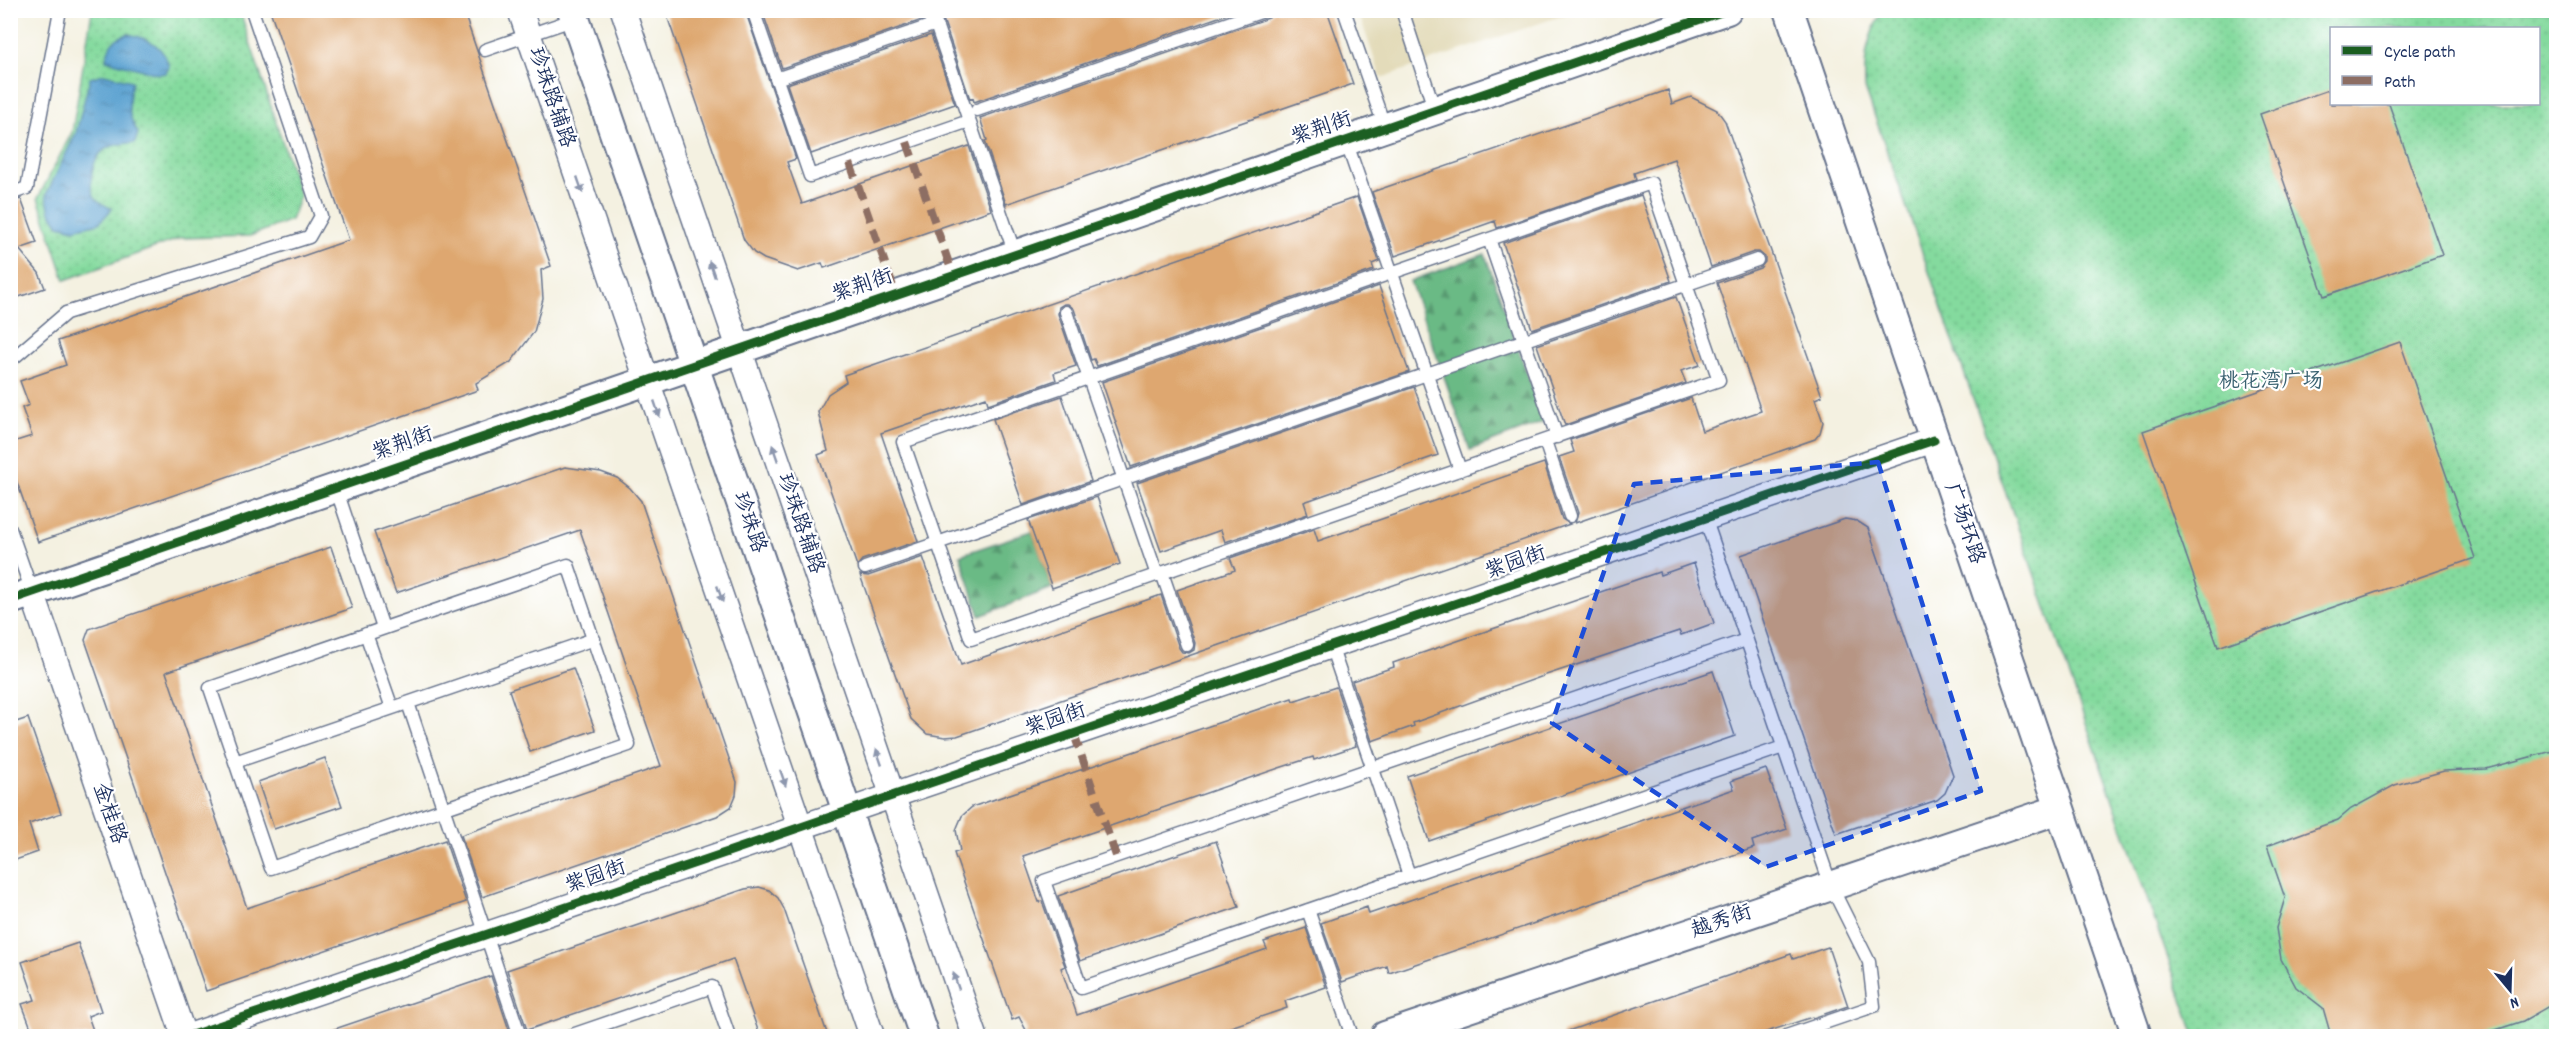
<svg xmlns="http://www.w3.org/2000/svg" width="2567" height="1047" viewBox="0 0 2567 1047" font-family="Dekko,'LXGW WenKai TC',sans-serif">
<defs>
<pattern id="forest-firs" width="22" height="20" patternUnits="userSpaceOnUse" patternTransform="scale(1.5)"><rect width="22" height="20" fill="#6bba85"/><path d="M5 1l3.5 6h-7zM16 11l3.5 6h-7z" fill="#579870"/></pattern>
<pattern id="park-dots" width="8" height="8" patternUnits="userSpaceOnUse" patternTransform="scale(1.5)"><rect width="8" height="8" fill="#84da9e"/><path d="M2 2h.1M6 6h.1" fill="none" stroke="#71bb8a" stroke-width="1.8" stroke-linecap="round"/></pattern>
<pattern id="water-ripples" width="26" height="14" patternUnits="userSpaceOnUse" patternTransform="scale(1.5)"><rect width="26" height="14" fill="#5aa1d0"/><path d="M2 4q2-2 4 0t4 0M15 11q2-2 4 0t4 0" fill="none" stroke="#4a84ac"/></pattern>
</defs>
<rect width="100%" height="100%" fill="#fff"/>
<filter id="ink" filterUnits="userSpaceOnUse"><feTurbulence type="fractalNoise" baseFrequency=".0167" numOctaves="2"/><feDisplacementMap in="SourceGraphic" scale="12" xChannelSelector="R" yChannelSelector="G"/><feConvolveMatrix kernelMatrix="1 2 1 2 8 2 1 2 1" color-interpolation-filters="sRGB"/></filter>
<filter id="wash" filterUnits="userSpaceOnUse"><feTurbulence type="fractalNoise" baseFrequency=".008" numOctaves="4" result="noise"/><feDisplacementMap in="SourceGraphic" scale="24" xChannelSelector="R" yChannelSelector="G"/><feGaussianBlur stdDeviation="1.35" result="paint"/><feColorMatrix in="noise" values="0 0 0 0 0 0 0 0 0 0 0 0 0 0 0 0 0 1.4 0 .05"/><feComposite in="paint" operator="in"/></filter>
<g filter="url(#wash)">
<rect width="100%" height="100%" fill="#f4f1e1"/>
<path fill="#e3dbba" d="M1358,11H1575L1381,78Z"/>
<path fill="url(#forest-firs)" stroke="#437472" stroke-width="1.5" d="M1485,254L1544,422L1470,450L1410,281Z
M1032,531L1052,588L980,616L960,555Z"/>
<path fill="url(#park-dots)" stroke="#50847e" stroke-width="1.5" fill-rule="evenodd" d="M92,11H240L300,196L291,220L250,236L181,238L65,280L38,198L72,132Z
M1882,11H2556V1036H2195L1865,88C1864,57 1867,38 1882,11ZM2332,28H2538V104H2332Z"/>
<path fill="url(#water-ripples)" stroke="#3a6897" stroke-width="1.5" d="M128,34C149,38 164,46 169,67L166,73L158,74L106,60C109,44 112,39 128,34Z
M104,74L132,81C128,104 126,113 138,133L135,143C126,143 116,144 107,148C92,156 86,185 96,199C100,203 108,207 112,209L99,223L74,229L59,225L50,212L46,195L76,133L90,78Z"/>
<g id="blocks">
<path fill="#dea770" d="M270,10H463L551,266L541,270L543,299L534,332L511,362L476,383L478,390L38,542L10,462V443L32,436L22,408L29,405L20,381L66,365L58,341L349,240Z
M665,10H745L796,159L787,162L802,204L969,146L991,210L824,268L822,263L798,271L764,259L754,253L744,240Z
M762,10H923L925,19L782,68Z
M940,10H1239L974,102L973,98L970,99Z
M1274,10H1327L1353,84L1006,204L985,141L987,140L980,118L1269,18Z
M931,35L955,104L811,154L787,84Z
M2331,89V104H2389L2442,255L2324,296L2260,114Z
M1668,90L1672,104L1691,97L1717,110L1725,121L1822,396L1815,399L1823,422L1820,433L1815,439L1575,523L1578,513L1559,457L1574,452L1570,440L1691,398L1702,431L1761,411L1717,283L1760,268L1765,262V257L1759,252H1754L1711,267L1674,159L1634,173L1636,180L1497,228L1495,221L1395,256L1372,192Z
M1641,195L1671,281L1532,329L1503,243Z
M1357,197L1379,261L1372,264L1374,270L1097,366L1094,359L1091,360L1074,309L1068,304H1064L1059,307L1058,314L1076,366L1054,373L1056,380L988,404L986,397L881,433L918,541L862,560L857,566L818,455L828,451L818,412L828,394L846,382L844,375Z
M21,199L37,243L19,249L39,273L45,288L10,300V202Z
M1379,286L1409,372L1131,467L1102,382Z
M1676,297L1700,365L1681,371L1686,383L1565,425L1537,345Z
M2400,342L2475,558L2218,647L2143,431Z
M1414,387L1438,455L1304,502L1308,514L1225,542L1221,530L1161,551L1137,483Z
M1062,396L1091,481L1023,505L993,419Z
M1544,463L1562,519L1570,524L957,736L945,737L927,734L911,719L860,575L868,576L923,557L961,665L1161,595L1179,648L1182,652L1189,653L1194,650L1195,643L1177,590L1235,570L1230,558L1314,529L1318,541Z
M565,467L601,472L617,478L630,488L641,501L737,782L736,795L731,807L717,816L482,897L461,835L661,766L580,530L396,593L374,532Z
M1097,497L1120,564L1052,588L1028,520Z
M1845,519L1857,521L1868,528L1953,775L1945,793L1937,800L1836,834L1741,555Z
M331,547L352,608L166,672L247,908L445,840L466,902L206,991L85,640L89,629Z
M1694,563L1714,623L1681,635L1679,631L1546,675L1413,723L1414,726L1372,741L1352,681L1394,667L1393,663L1659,572L1660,575Z
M573,668L595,730L530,752L509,690Z
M1713,671L1735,736L1429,841L1407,776Z
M1336,687L1356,746L1314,760L1313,757L1279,768L1023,856L1039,902L1042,901L1065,966L1061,968L1077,1015L1267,949L1264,942L1306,928L1326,987L1285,1001L1287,1008L1204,1036H1025V1033L1027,1032L1019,1017L1012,1020L954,853L960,851L956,830L962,816L972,807L1259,709L1292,698L1293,701Z
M28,718L61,813L29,824L38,852L10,862V724Z
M2556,750V1002L2523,1021L2477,1036H2331L2323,1008L2296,987L2281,959L2276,928L2285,898L2267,846L2338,820L2351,809L2395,785L2444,771L2486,769Z
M325,758L342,806L274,829L258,782Z
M1766,769L1787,829L1752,841L1754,848L1389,973L1387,966L1342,982L1321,923L1367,907L1369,914L1734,789L1731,781Z
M1216,841L1239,907L1080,961L1058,896Z
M759,887L769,890L778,898L784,909L828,1036H760L733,959L527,1030L507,970L745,889Z
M78,943L101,1011L88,1016L95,1036H34L22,1004L35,1000L22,962Z
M1828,947L1848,1006L1813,1018L1812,1017L1754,1036H1562V1033L1791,954L1793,959Z
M491,976L511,1036H324L323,1033Z"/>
</g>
</g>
<g filter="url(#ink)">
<use href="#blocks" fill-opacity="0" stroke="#67738c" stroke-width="1.5"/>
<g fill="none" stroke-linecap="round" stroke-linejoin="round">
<defs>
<path id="service" d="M753,10L810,176L969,121
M931,10L1015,254
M1344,10L1385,128
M1402,10L1435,111
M485,50L575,19
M776,79L936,24
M977,110L1266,10
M1346,141L1460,470
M1651,183L1719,380L971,639L903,442Z
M10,194L27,188L60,10
M1489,239L1557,437
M1066,312L1157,575
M10,361L66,313L309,237L321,216L252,10
M1545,441L1570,516
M336,488L383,628
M1705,518L1831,886L1869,962L1874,1006L1786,1036
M10,529L32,592
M568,565L629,745L271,868L210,688Z
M865,568L1757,260
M1162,573L1187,645
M366,634L392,708
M1746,640L1044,881L1081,988L1783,747
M1331,646L1409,875
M408,703L520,1036
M235,762L594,639
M1308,910L1352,1036
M569,1036L712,987L729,1036"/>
<path id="minor" d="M520,10L872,1036
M623,10L975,1036
M32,592L184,1036
M189,1036L1934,440"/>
<path id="tertiary" d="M572,10L924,1036
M1789,10L2137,1036
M10,600L1727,10
M1385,1036L2060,809"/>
</defs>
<use href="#service" stroke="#67738c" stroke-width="15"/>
<use href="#minor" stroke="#67738c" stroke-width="27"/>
<use href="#tertiary" stroke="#67738c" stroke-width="32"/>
<use href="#service" stroke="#fff" stroke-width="12"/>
<use href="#minor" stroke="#fff" stroke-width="24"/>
<use href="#tertiary" stroke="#fff" stroke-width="28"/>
<path stroke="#8d6e63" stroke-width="8" stroke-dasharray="15 8" stroke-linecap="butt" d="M907,142L953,275
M850,163L896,295
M1074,734L1116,856"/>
<defs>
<path id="cycleway" d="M10,600L1727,10
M189,1036L1934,440"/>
</defs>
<use href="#cycleway" stroke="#fff" stroke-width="13"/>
<use href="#cycleway" stroke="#1b5e20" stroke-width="9"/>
</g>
<defs><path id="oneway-solid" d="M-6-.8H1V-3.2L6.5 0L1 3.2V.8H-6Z" transform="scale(1.5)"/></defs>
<g fill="#8d97ae">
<use href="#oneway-solid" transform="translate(580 185) rotate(71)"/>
<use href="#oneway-solid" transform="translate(712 269) rotate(-109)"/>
<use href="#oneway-solid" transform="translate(657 409) rotate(71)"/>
<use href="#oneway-solid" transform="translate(775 453) rotate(-109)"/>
<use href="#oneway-solid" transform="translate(720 594) rotate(71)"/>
<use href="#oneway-solid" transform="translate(879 757) rotate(-109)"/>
<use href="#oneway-solid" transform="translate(783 778) rotate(71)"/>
<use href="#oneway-solid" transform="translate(956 981) rotate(-109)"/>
</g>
</g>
<path fill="#1d4ed8" fill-opacity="0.2" stroke="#1d4ed8" stroke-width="4.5" stroke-dasharray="12 8" stroke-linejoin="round" d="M1878,462L1981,791L1766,867L1552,723L1634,484Z"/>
<g text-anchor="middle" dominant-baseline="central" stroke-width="4.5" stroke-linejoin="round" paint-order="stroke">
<g font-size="21" fill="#1b2f5e" stroke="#fff">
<text transform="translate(550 98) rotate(71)">珍珠路辅路</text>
<text transform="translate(1322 130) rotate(-19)">紫荆街</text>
<text transform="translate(863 287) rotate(-19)">紫荆街</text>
<text transform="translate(403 445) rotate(-19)">紫荆街</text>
<text transform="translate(748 523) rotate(71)">珍珠路</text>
<text transform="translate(799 524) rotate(71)">珍珠路辅路</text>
<text transform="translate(1963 524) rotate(71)">广场环路</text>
<text transform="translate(1516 564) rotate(-19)">紫园街</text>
<text transform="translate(1056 721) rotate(-19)">紫园街</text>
<text transform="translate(108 814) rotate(71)">金桂路</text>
<text transform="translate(596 878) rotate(-19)">紫园街</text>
<text transform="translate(1722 923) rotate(-19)">越秀街</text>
</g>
<g font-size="21" fill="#3a6271" stroke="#fff">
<text x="2271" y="383">桃花湾广场</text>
</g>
</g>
<rect width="2567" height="1047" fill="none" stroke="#fff" stroke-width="36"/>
<rect x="2330" y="27" width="210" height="78" fill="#ffffff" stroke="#a4acbf" stroke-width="1.5"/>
<rect x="2342" y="46" width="30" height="9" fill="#1b5e20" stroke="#a4acbf" stroke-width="1.5"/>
<text x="2384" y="57" font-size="18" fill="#1b2f5e">Cycle path</text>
<rect x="2342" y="76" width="30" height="9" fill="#8d6e63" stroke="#a4acbf" stroke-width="1.5"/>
<text x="2384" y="87" font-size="18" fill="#1b2f5e">Path</text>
<g transform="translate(2510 990) rotate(161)" stroke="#ffffff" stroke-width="4.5" paint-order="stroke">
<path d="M0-4.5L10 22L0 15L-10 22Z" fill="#1b2f5e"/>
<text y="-9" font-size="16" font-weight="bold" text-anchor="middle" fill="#1b2f5e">N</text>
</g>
</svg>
